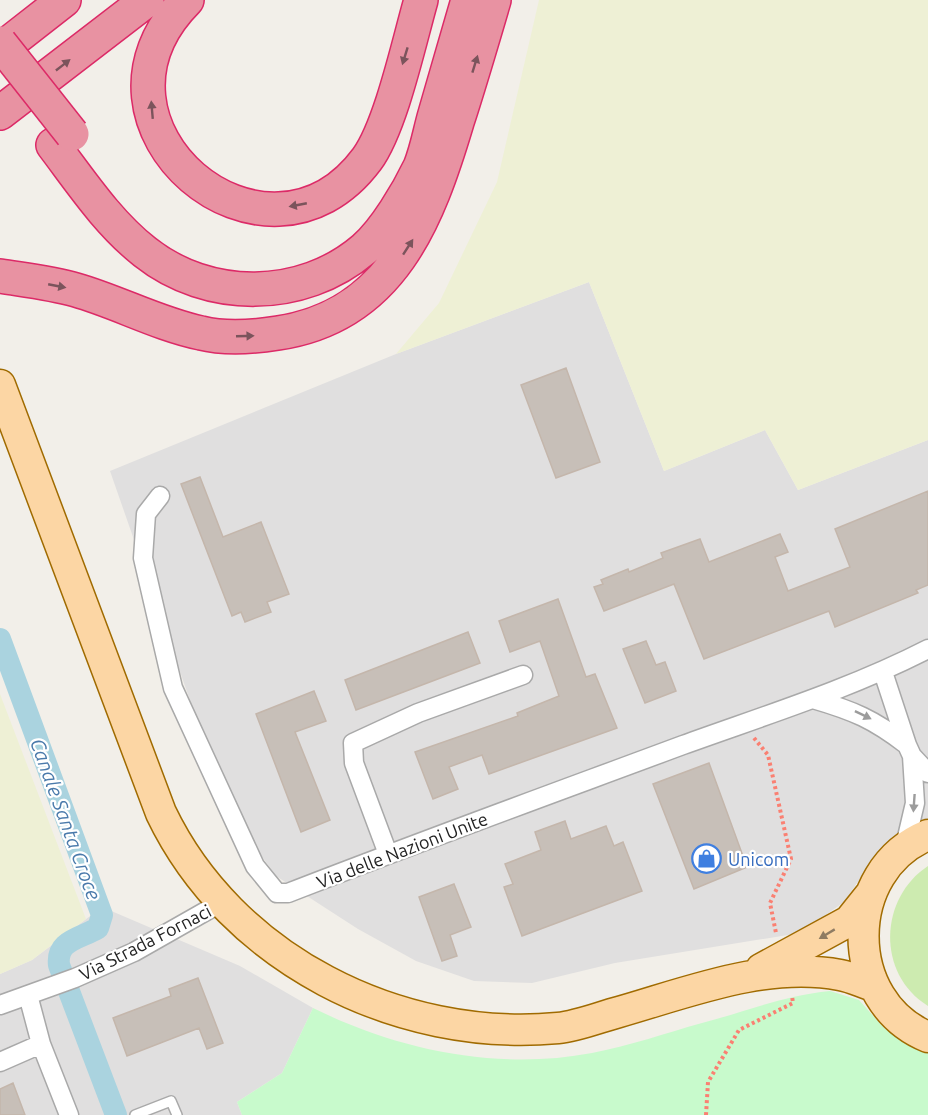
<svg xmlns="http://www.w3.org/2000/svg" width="928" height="1115" viewBox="0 0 928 1115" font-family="Ubuntu,sans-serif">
<rect width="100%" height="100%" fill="#f2efe9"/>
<path fill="#e0dfdf" d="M589,282L664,471L765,430L798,490L928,440V818L899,834L874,858L844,902L800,933L615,963L532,983L474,981L416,961L358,929L276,876L237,822L192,706L110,471L396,354Z
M102,907L240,966L313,1008L282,1073L237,1102L242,1115H0V974L32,960Z"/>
<path fill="#eef0d5" d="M539,0H928V440L798,490L765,430L664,471L589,282L396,354L439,303L497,182Z
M0,694L86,919L32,960L0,974Z"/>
<path fill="#cdebb0" d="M928,866V1006C876,974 879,898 928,866Z"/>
<path fill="#c8facc" d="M830,991L859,1000L884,1028L928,1052V1115H242L237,1102L282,1073L313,1008C398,1050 497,1071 592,1053C629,1046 666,1033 702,1023C748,1011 782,996 830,991Z"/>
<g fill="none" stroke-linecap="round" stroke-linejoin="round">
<path stroke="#aad3df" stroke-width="22" d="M0,639L102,915L98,928C80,939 56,940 59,965L116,1115"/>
</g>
<path fill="#c7bfb8" stroke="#c4b6ab" stroke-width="1.5" d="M566,368L600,462L556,478L521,385Z
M200,477L223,537L261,522L289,594L267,602L271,612L245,622L241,612L232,616L181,484Z
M928,491V585L916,590L918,593L835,627L829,611L704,659L674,584L604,611L594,587L603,584L601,580L628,569L629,572L663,558L661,553L700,539L709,562L780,534L788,552L775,557L788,591L850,567L835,529Z
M558,599L586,677L595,674L617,728L489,774L482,755L449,767L458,789L433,799L415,752L518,716L517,713L559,696L540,641L510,652L499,621Z
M468,632L480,663L356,710L345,680Z
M646,641L656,665L665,662L676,691L645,703L623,649Z
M314,691L326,721L295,732L330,820L301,832L256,714Z
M709,763L747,867L694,889L653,784Z
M565,821L571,839L606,826L614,846L623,842L642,891L522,936L504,887L513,884L505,864L541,850L535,832Z
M454,884L471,927L450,935L457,956L442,961L419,897Z
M198,978L223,1043L207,1049L199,1028L127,1056L113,1018L171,996L169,989Z
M13,1083L25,1115H0V1089Z"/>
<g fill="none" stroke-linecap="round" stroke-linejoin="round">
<defs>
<path id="service" d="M135,1115L171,1101L177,1115"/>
<path id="minor" d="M160,496L146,514L143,558L173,688L255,866L277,893H288C419,842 551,794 683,745C766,715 850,689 928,649
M883,672L907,745L912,756L928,773
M813,699C854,711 873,719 907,745
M904,850L915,803L912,756
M388,854L354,763L353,743L418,713L523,675
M28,995L41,1044L69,1115
M0,1005L75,978L134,952L222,902
M0,1062L41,1044"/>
<path id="primary" d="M0,385L161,813C231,959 398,1043 558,1028C578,1026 600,1017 619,1012C689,992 766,961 840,975C852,977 863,983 874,986
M928,835C842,870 842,1002 928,1037
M761,969L849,921L869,896"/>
<path id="motorway" d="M187,0C63,125 266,295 367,159C391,126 409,42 421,0
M0,50L64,0
M0,113L147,0
M53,145C81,182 108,223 145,252C208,302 302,302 364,249C385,231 408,192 420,167C427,150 430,131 435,114C446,76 457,38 468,0
M0,276C25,280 52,283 76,290C118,302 158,324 201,333C225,339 253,337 278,333C392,316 428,219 457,122C470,82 482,41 494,0"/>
</defs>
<use href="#service" stroke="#a9a9a9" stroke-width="12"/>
<use href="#minor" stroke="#a9a9a9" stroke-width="21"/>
<use href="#primary" stroke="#a06b00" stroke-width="33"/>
<use href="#motorway" stroke="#dc2a67" stroke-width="36"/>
<path stroke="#fa8072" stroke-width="4" stroke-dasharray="3 3" stroke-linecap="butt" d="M754,738L768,755L791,859L770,903L776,933
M706,1115L708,1082L739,1030L793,1003L792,996"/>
<use href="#service" stroke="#fff" stroke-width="9"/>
<use href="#minor" stroke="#fff" stroke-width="18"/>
<use href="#primary" stroke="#fcd6a4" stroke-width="30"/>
<use href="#motorway" stroke="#e892a2" stroke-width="33"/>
<defs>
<path id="motorway-bridge" d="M0,43L72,134"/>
</defs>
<use href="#motorway-bridge" stroke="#dc2a67" stroke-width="36" stroke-linecap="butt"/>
<use href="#motorway-bridge" stroke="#e892a2" stroke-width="33"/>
</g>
<defs><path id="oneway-solid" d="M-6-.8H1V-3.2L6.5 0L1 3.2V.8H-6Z" transform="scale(1.5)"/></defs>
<g fill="#7b545c">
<use href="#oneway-solid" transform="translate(405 56) rotate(107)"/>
<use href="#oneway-solid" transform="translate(475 64) rotate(-73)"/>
<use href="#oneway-solid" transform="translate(63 65) rotate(-38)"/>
<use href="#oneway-solid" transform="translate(152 110) rotate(-95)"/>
<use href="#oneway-solid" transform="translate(298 205) rotate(169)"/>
<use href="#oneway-solid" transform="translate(408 247) rotate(-57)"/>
<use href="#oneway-solid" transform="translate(57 286) rotate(11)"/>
<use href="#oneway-solid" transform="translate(245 336) rotate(-2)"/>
</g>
<g fill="#9c9c9c">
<use href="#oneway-solid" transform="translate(863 715) rotate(26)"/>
<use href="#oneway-solid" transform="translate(914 803) rotate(94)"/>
</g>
<use fill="#8f7c63" href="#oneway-solid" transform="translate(827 934) rotate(149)"/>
<defs>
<symbol id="shop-ring" viewBox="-11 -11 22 22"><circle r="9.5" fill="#fff" stroke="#3f7fe0" stroke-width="1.5"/><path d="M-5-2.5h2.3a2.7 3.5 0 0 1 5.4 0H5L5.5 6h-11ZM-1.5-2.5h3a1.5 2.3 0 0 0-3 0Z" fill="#3f7fe0"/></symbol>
</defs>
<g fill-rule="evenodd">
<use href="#shop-ring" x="690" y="842" width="33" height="33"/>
</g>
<g text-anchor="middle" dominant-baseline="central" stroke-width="4.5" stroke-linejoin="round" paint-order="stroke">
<g font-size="18" fill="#222" stroke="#fff">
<text transform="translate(402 850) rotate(-21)">Via delle Nazioni Unite</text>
<text transform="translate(145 942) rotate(-27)">Via Strada Fornaci</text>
</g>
<g font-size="18" fill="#366cbe" stroke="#fff" text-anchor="start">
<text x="728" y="859">Unicom</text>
</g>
<g font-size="20" font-style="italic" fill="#4a7aab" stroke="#fff">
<text transform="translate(66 819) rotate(70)">Canale Santa Croce</text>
</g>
</g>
</svg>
